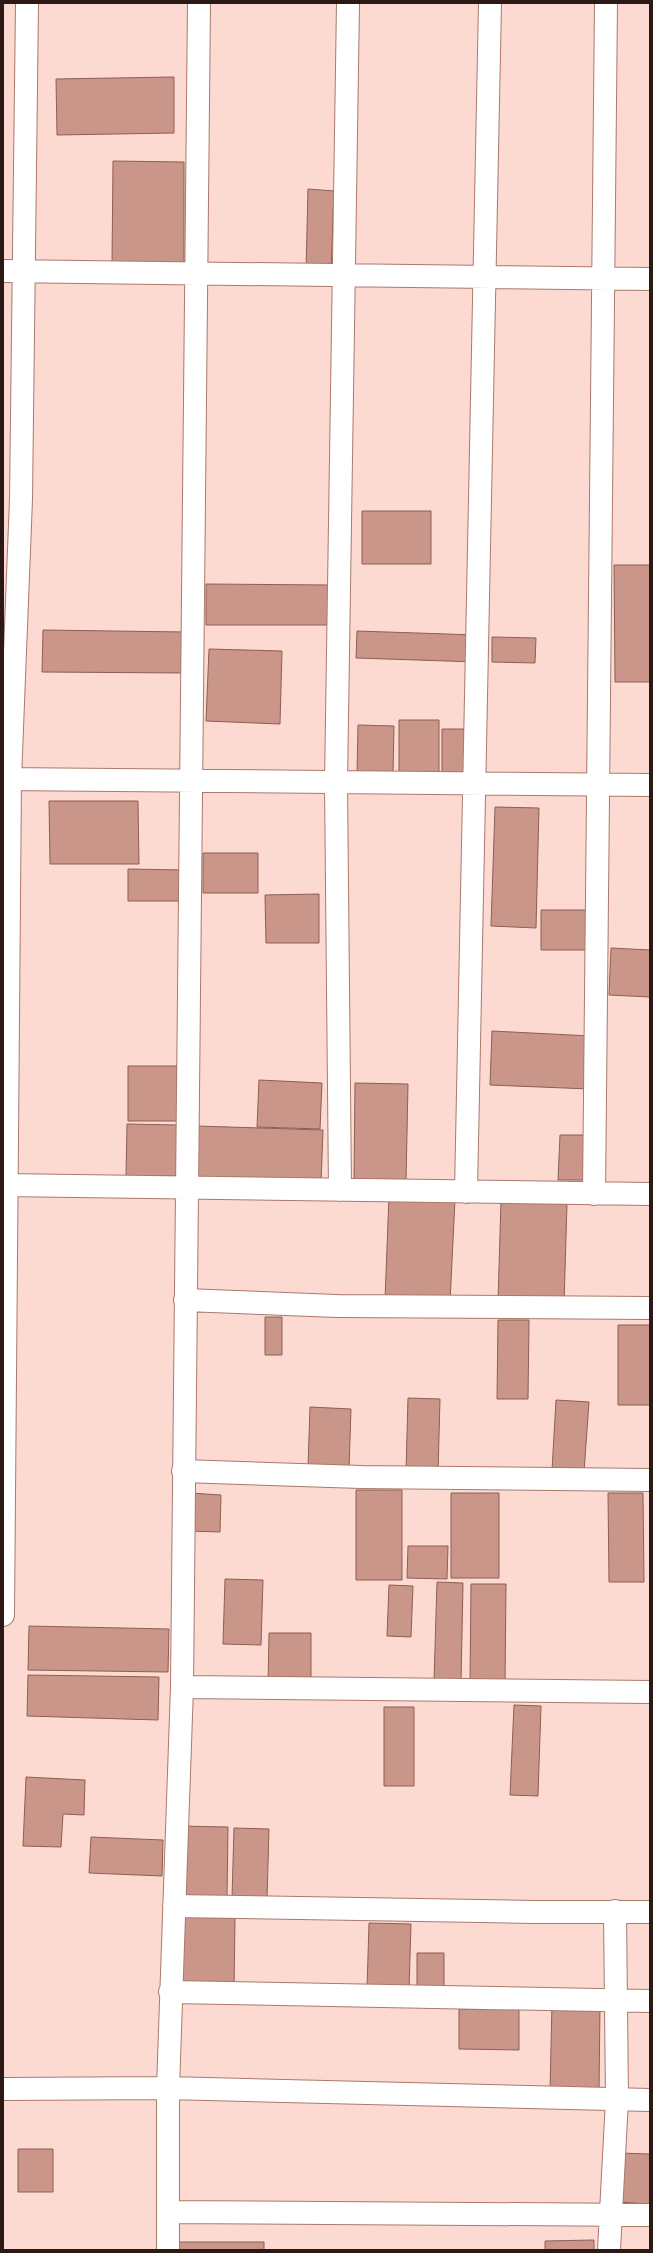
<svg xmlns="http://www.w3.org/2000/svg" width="653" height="2253" viewBox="0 0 653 2253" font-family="Overpass,sans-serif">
<rect width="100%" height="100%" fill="#fcdad2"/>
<path fill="#ca9689" stroke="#8e5e52" d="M174,77V133L57,135L56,79Z
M113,161L184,162V265H112Z
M308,189L334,191L331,272L306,271Z
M362,511H431V564H362Z
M614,565H650V682H615Z
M206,584L329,585L328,625H206Z
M43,630L185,632V673L42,672Z
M357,631L477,635V662L356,658Z
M492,637L536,638L535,663L492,662Z
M209,649L282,651L280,724L206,721Z
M399,720H439V776H399Z
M358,725L394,726L393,775L357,774Z
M442,729H473V776H442Z
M49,801H138L139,864H50Z
M495,807L539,808L536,928L491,926Z
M203,853H258V893H203Z
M128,869L184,870L183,901H128Z
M319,894V943H266L265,895Z
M541,910H587V950H541Z
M611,948L650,950V997L609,995Z
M492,1031L591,1036L589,1089L490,1085Z
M128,1066H177V1121H128Z
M259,1080L322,1083L320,1129L257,1127Z
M355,1083L408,1084L406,1182L354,1181Z
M127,1124L178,1125V1176H126Z
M197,1126L323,1130L321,1184L196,1180Z
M560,1135H585L584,1180H558Z
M389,1196L455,1199L450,1303L385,1300Z
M501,1201L567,1204L564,1304L498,1301Z
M265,1317H282V1355H265Z
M498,1320H529L528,1399H497Z
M618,1325H650V1405H618Z
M408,1398L440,1399L438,1474L406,1472Z
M556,1400L589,1402L584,1472L552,1470Z
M310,1407L351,1409L349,1469L308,1467Z
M356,1490H402V1580H356Z
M190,1493L221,1495L220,1532L188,1531Z
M451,1493H499V1578H451Z
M608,1493H643L644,1582H609Z
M408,1546H448L447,1579L407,1578Z
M225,1579L263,1580L261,1645L223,1644Z
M437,1582L463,1583L461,1682L434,1681Z
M471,1584H506L505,1686L470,1685Z
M389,1585L413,1586L411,1637L387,1636Z
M29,1626L169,1629L168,1672L28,1670Z
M269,1633H311V1687L268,1686Z
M28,1675L159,1677L158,1720L27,1716Z
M514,1705L541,1706L538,1796L510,1795Z
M384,1707H414V1786H384Z
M26,1777L85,1780L84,1815L63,1814L61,1847L23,1846Z
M180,1826L228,1827L227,1897H179Z
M234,1828L269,1829L267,1899L232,1898Z
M91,1837L163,1840L162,1876L89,1873Z
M178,1917L235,1918L234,1991L177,1990Z
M369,1923L411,1924L409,1990L367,1989Z
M417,1953H444V1991H417Z
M552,2003L600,2004L599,2093L550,2092Z
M459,2009H519V2050L459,2049Z
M18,2149H53V2192H18Z
M619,2153L650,2154V2204L617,2202Z
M594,2240V2250H545V2241Z
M176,2242H264V2250H176Z"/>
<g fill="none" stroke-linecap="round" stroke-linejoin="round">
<defs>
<path id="minor" d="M3,271L650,279
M3,779L650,785
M3,1185L650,1194
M340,1190L336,783L348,3
M466,1192L490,3
M594,1194L606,3
M185,1300L337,1306L650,1308
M183,1471L361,1477L650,1480
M3,1615L10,779L21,499L27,3
M182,1687L650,1692
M174,1906L533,1912H650
M170,1992L650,2001
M3,2089L168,2088L650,2100
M168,2212L650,2215
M168,2250V2088L182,1687L199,3
M609,2250L617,2100L615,1911"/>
</defs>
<use href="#minor" stroke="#aa796c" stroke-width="24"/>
<use href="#minor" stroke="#fff" stroke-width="22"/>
</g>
<rect width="653" height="2253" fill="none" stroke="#2c1814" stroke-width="8"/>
</svg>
